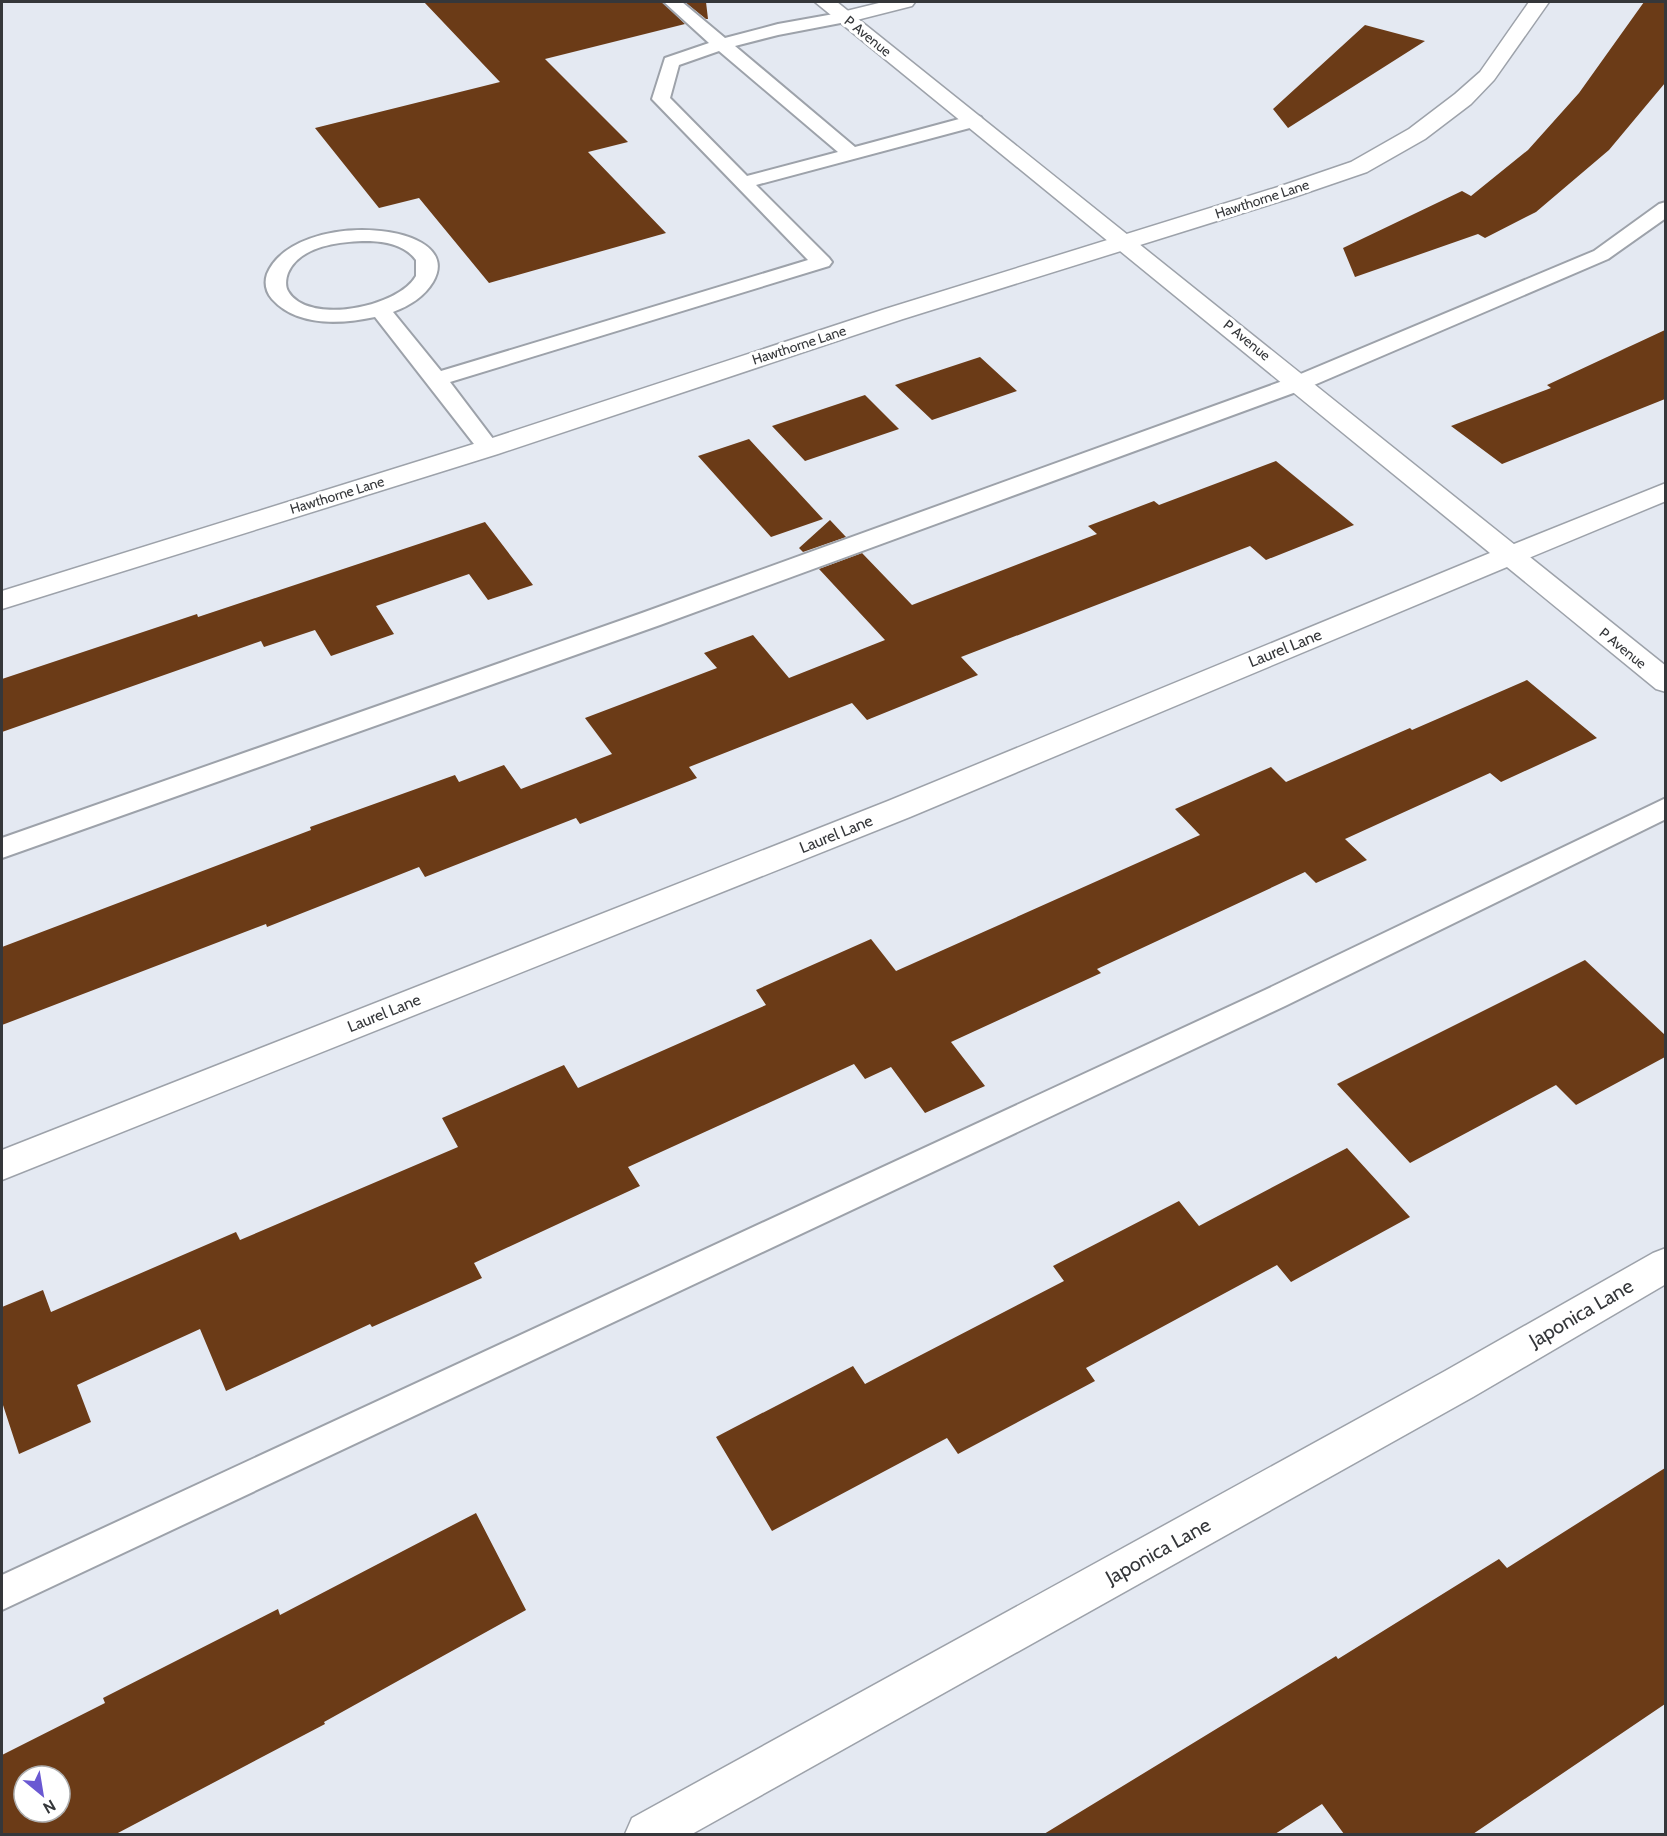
<svg xmlns="http://www.w3.org/2000/svg" width="1667" height="1836" viewBox="0 0 1667 1836" font-family="Cabin,sans-serif">
<rect width="100%" height="100%" fill="#e4e9f2"/>
<path fill="#6b3b17" fill-rule="evenodd" d="M424,2H662L685,24L545,59L628,142L588,152L666,233L489,283L419,198L379,208L315,128L500,82Z
M685,2H706L708,19H706Z
M1644,2H1665V83L1609,150L1536,212L1485,238L1478,234L1355,277L1343,248L1462,191L1471,196L1528,150L1579,93Z
M1365,25L1425,41L1288,128L1273,109Z
M1665,330V399L1502,464L1451,426L1551,388L1547,385Z
M980,357L1017,391L932,420L895,385Z
M865,395L899,429L805,461L772,426Z
M749,439L823,519L771,537L698,456Z
M1276,461L1354,525L1266,560L1250,546L961,657L978,675L867,720L852,703L689,767L697,778L580,824L576,818L425,877L419,867L267,927L266,924L2,1025V947L311,830L310,827L455,775L459,782L504,765L521,789L612,754L585,718L717,668L704,653L753,635L789,678L885,640L819,569L862,553L912,605L1097,534L1088,526L1154,501L1159,505Z
M830,520L846,537L803,552L799,548Z
M485,522L533,585L488,600L469,574L376,606L394,634L331,656L315,630L264,647L261,641L2,732V679L197,614L198,617Z
M1527,680L1597,738L1501,782L1490,773L1345,839L1367,860L1316,883L1305,872L1097,969L1101,973L951,1042L985,1086L925,1113L891,1067L865,1079L854,1064L628,1167L640,1186L474,1263L482,1278L372,1327L370,1324L226,1391L200,1329L77,1385L91,1422L19,1454L2,1402V1307L43,1290L51,1312L236,1232L240,1240L458,1147L442,1118L564,1065L578,1088L766,1005L756,990L871,939L896,971L1200,835L1175,809L1271,767L1286,782L1410,728L1412,730Z
M1585,960L1665,1035V1057L1576,1105L1556,1085L1410,1163L1337,1084Z
M1347,1148L1410,1217L1291,1282L1277,1265L1086,1368L1095,1381L958,1454L947,1438L772,1531L716,1437L853,1366L865,1384L1064,1281L1053,1266L1179,1201L1199,1226Z
M1665,1468V1704L1473,1834H1344L1322,1804L1275,1834H1044L1336,1656L1338,1659L1499,1559L1507,1568Z
M476,1513L526,1610L324,1722L325,1724L116,1834H2V1755L105,1703L103,1698L278,1609L280,1615ZM24,1776H60V1812H24Z"/>
<g fill="none" stroke-linecap="round" stroke-linejoin="round">
<defs>
<path id="service" d="M664,2H682L725,38L778,24L845,12L851,13L854,17L851,21L778,35L735,46L855,147L974,115L981,117L983,121L981,125L756,185L829,258L832,262L829,266L450,382L500,448L497,453L489,455L481,453L375,317C342,324 297,327 272,299C266,292 264,283 267,274C294,208 469,221 433,282C424,297 409,306 393,312L441,371L808,260L652,99L665,58L709,43ZM719,51L838,152L747,176L670,98L679,65ZM370,241C387,242 405,245 416,260V276C399,307 308,326 288,291C285,286 286,278 288,273C300,245 343,241 370,241Z
M1666,202V218L1608,259L1307,388L660,625L2,858V838L642,613L1291,378L1594,251L1659,204Z
M1666,798V819L1285,1006L2,1610V1575L1265,990Z"/>
<path id="minor" d="M883,2H915L912,6L845,23L838,21L835,17L838,13Z
M1529,2H1549L1494,80L1471,104L1425,139L1367,172L1294,197L903,319L498,454L2,609V591L480,442L885,309L1278,187L1351,162L1409,129L1455,94L1480,72Z
M1666,483V501L1519,562L1509,565L1499,562L1495,556L1499,550Z
M1666,1248V1284L1473,1397L692,1834H625L632,1818L1445,1371L1653,1253Z"/>
<path id="tertiary" d="M815,2H837L1666,666V692L1656,689L1507,567L910,817L2,1180V1150L888,801L1490,553Z"/>
</defs>
<use href="#service" stroke="#9da2aa" stroke-width="4"/>
<use href="#minor" stroke="#9da2aa" stroke-width="3"/>
<use href="#tertiary" stroke="#9da2aa" stroke-width="3"/>
<use href="#service" fill="#fff" fill-rule="evenodd"/>
<use href="#minor" fill="#fff" fill-rule="evenodd"/>
<use href="#tertiary" fill="#fff" fill-rule="evenodd"/>
</g>
<g text-anchor="middle" dominant-baseline="central" stroke-width="6" stroke-linejoin="round" paint-order="stroke">
<g font-size="14" fill="#35373a" stroke="#fff">
<text transform="translate(868 36) rotate(39)">P Avenue</text>
<text transform="translate(1262 199) rotate(-18)">Hawthorne Lane</text>
<text transform="translate(1247 340) rotate(39)">P Avenue</text>
<text transform="translate(799 345) rotate(-18)">Hawthorne Lane</text>
<text transform="translate(337 495) rotate(-17)">Hawthorne Lane</text>
<text transform="translate(1623 648) rotate(39)">P Avenue</text>
</g>
<g font-size="16" fill="#35373a" stroke="#fff">
<text transform="translate(1285 648) rotate(-22)">Laurel Lane</text>
<text transform="translate(836 834) rotate(-22)">Laurel Lane</text>
<text transform="translate(384 1013) rotate(-22)">Laurel Lane</text>
</g>
<g font-size="20" fill="#35373a" stroke="#fff">
<text transform="translate(1581 1313) rotate(-30)">Japonica Lane</text>
<text transform="translate(1158 1551) rotate(-29)">Japonica Lane</text>
</g>
</g>
<rect width="1667" height="1836" fill="none" stroke="#35373a" stroke-width="6"/>
<g transform="translate(42 1794) rotate(150)"><circle r="28" fill="#ffffff" stroke="#aeafb0" stroke-width="1.5"/>
<path d="M0-4.5L10 22L0 15L-10 22Z" fill="#6a58d2"/>
<text y="-9" font-size="16" font-weight="bold" text-anchor="middle" fill="#35373a">N</text>
</g>
</svg>
